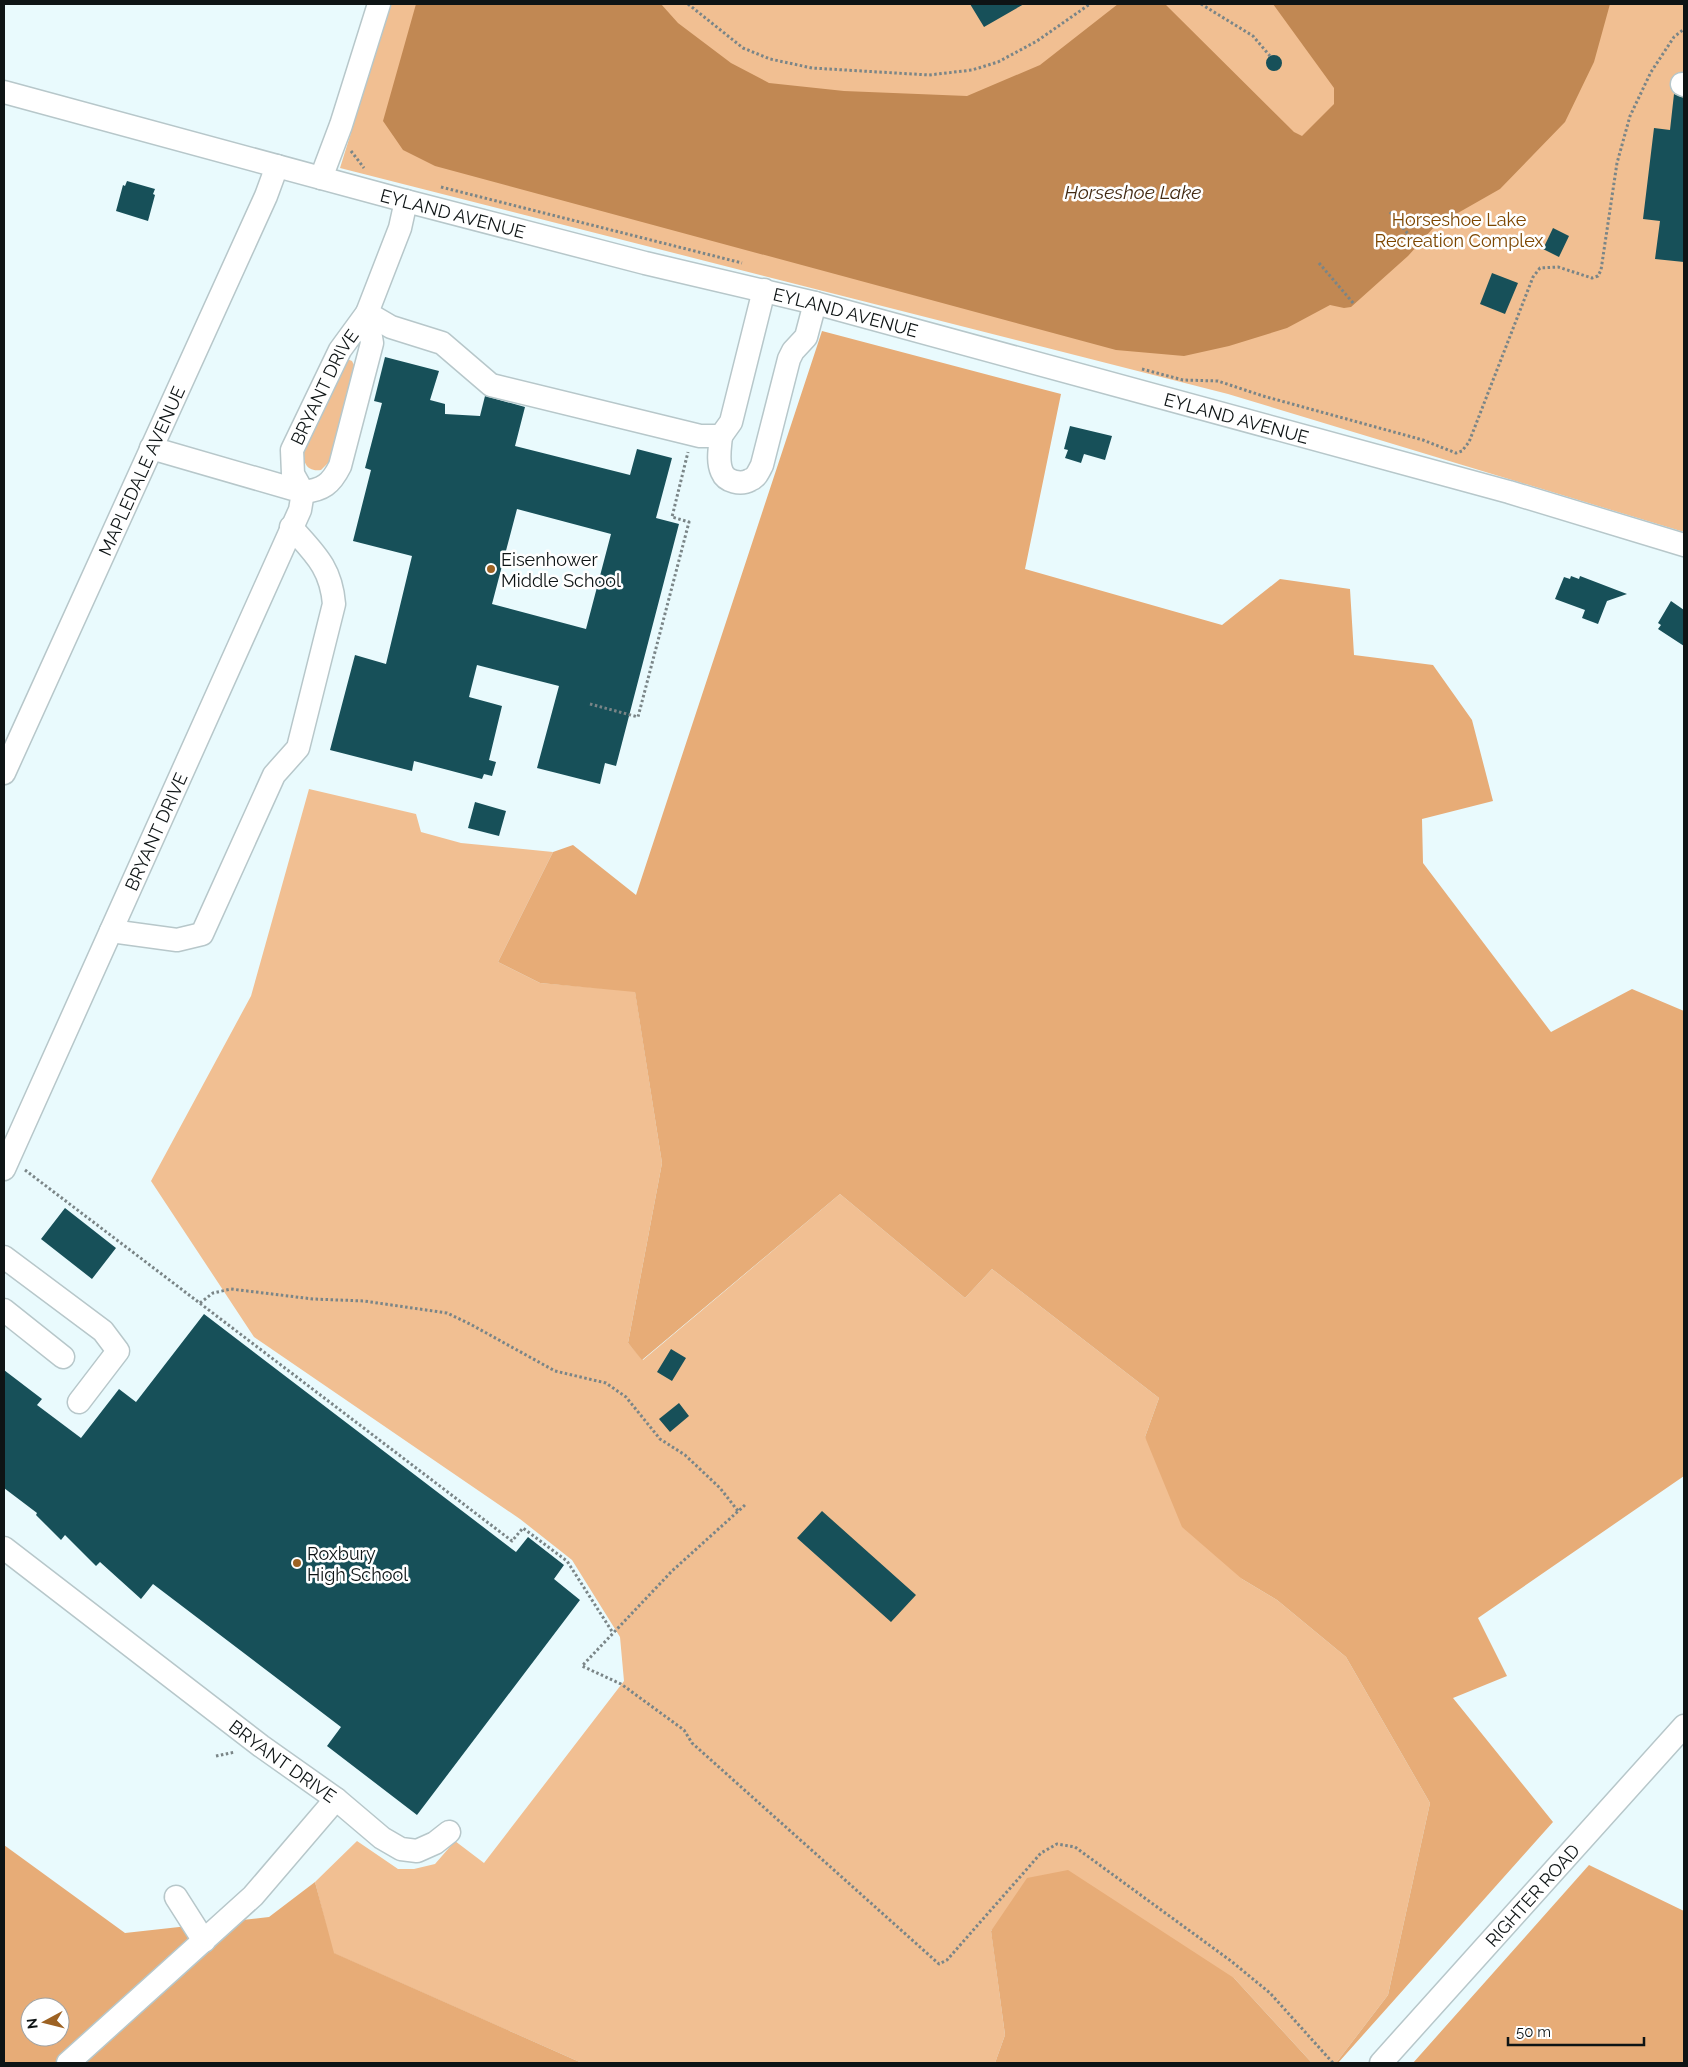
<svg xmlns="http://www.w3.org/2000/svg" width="1688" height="2067" viewBox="0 0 1688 2067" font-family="Raleway,sans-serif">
<rect width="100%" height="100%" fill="#e9fafd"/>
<path fill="#f1bf92" d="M391,4H1684V532L1228,394L340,168Z
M347,359L352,361L354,365L330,461L321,470C306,472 303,462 303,449Z
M309,789L416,814L421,832L461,843L553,852L498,962L540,983L635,991L662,1163L628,1343L643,1360L840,1194L965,1298L992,1269L1159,1398L1145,1437L1242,1579L1277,1600L1346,1657L1430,1803L1388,1995L1336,2063H1312L1234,1978L991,1930L1005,2035L995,2063H582L333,1953L315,1882L357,1841L398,1869H414L435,1864L455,1841L484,1863L624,1681L620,1637L572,1560L520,1519L254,1337L151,1181L251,996Z"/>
<path fill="#e7ac77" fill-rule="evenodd" d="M822,331L1061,394L1025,569L1222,625L1280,579L1350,589L1354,655L1433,665L1472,720L1493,801L1422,819L1423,863L1551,1032L1632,989L1684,1011V1476L1478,1618L1507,1676L1453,1698L1553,1822L1338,2063H1336L1388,1995L1430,1803L1346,1657L1277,1600L1242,1579L1182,1527L1145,1437L1159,1398L992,1269L965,1298L840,1194L642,1360L628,1343L662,1163L635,992L540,983L498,962L553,852L573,845L636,895Z
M4,1845L125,1933L269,1917L315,1882L334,1953L582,2063H4ZM30,2007H60V2037H30Z
M1589,1865L1684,1911V2063H1413Z
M1068,1870L1234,1978L1312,2063H995L1005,2035L991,1931L1027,1878Z"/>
<path fill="#c18853" d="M416,4H661L678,23L731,63L769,83L844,91L967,96L1040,65L1118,4H1165L1294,132L1302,136L1334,104V88L1273,4H1610L1594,62L1565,122L1500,189L1435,226L1408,256L1351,307L1344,308L1330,305L1287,328L1229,346L1184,356L1116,350L435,166L403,150L383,121Z"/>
<path fill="#175059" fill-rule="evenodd" d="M970,4H1024L984,27Z
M1266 63a8 8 0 1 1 16 0a8 8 0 1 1-16 0Z
M1674,94L1684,98V262L1655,259L1660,221L1643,219L1654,128L1670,130Z
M127,181L155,189L153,194L155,195L148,221L116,211L123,185L125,186Z
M1553,228L1569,236L1559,257L1543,249Z
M1492,273L1518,283L1505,314L1480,304Z
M385,357L439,371L430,400L445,404V414L480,416L485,396L525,407L515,446L630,475L637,449L672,458L656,518L679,524L616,766L605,763L600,784L537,768L559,686L477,665L469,697L502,706L489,760L496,762L492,776L484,774L482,779L414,761L412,771L330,750L355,655L386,664L412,556L353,541L371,470L365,468L382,403L374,401ZM517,509L611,534L586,629L492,604Z
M1070,426L1112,436L1105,460L1084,454L1081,463L1065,458L1068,450L1064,449Z
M1571,576L1579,579L1580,576L1627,594L1607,601L1598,624L1582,618L1585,610L1555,599L1564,577L1570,579Z
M1671,601L1684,610V646L1658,629L1661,625L1658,623Z
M475,802L506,811L499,836L468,828Z
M65,1208L116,1248L92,1279L41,1239Z
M204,1314L516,1552L528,1537L564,1565L554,1579L580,1600L417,1815L327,1746L341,1727L153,1584L141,1599L100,1562L96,1566L65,1535L61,1540L36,1515L37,1513L4,1488V1370L42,1399L37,1405L81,1438L119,1389L136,1402Z
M671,1349L686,1358L672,1381L657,1372Z
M679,1403L689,1416L670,1432L659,1419Z
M822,1511L916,1595L891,1622L797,1538Z"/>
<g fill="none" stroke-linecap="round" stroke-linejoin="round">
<defs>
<g id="minor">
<path d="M1682,84L1684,85"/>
<path id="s1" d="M4,92L406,201L645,263L815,303L1509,492L1684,545"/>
<path d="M321,178L341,125L379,4"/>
<path d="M406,201L400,228L367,313L391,327L442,343L491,385L700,436H721L731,422L764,290"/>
<path d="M721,436C720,448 717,461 722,472C726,482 741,485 750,480C756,478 759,471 762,465L789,359L793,351L806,337L815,303"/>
<path id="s2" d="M4,773L266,196L277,166"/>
<path d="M111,931L177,940L202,934L274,775L298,748L334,604C331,567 314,553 291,527"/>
<path id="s3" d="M4,1169L300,510L303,492L293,474L292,450L340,350L367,313L372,343L340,466C331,484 323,490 303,492L151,448"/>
<path d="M4,1257L103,1331L118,1351L79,1402"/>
<path d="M4,1310L63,1357"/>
<path id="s4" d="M4,1548L261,1746L336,1799L382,1838L401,1849L417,1851L435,1843L449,1832"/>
<path d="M176,1897L204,1941"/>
<path d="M68,2063L253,1896L336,1799"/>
<path id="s5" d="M1381,2063L1684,1726"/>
</g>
</defs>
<use href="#minor" stroke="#b7c7ca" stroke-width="25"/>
<path stroke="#7a8587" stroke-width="3" stroke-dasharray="2.5 2.5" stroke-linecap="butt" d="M688,4L743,48L770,59L812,68L929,75L972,70L998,62L1037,41L1090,4
M1201,4L1253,36L1270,56
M351,151L364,168
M441,187L742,263
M1390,212L1418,246
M1319,263L1354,304
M1142,369L1183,380L1218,381L1263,396L1423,440L1456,453L1462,451L1469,442L1533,277L1540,268L1558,267L1592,278L1598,276L1601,270L1617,163L1630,116L1651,72L1674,37L1684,29
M590,704L638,717L689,522L672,517L688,452
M25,1170L512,1541L523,1528L567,1561L613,1633
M200,1303L213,1293L231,1289L313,1299L364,1301L447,1313L470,1324L555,1371L606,1383L626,1397L660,1439L685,1455L720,1488L738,1511
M745,1505L672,1571L582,1666L621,1684L684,1730L692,1743L939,1964L947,1960L1041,1853L1057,1844L1075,1847L1231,1961L1270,1993L1333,2063
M216,1756L235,1752"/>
<use href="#minor" stroke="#fff" stroke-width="22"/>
</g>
<g fill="#9d6223" stroke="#fff" stroke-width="2">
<circle cx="491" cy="569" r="5"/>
<circle cx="297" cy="1563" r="5"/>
</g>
<g text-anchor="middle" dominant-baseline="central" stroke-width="5" stroke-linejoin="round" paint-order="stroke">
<g font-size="18" fill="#0e1415" stroke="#fff">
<text stroke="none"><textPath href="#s1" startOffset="465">EYLAND AVENUE</textPath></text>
<text stroke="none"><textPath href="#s1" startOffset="870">EYLAND AVENUE</textPath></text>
<text stroke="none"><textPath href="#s3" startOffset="856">BRYANT DRIVE</textPath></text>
<text stroke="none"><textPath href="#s1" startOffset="1275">EYLAND AVENUE</textPath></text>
<text stroke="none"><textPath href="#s2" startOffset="332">MAPLEDALE AVENUE</textPath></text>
<text stroke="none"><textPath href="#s3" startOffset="370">BRYANT DRIVE</textPath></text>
<text stroke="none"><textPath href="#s4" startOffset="351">BRYANT DRIVE</textPath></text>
<text stroke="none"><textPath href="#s5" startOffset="226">RIGHTER ROAD</textPath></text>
</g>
<g font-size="18" fill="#7c4600" stroke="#fff">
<text x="1459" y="219">Horseshoe Lake<tspan x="1459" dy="21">Recreation Complex</tspan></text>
</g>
<g font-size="18" fill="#0e1415" stroke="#fff" text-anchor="start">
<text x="501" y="559">Eisenhower<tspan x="501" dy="21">Middle School</tspan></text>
<text x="307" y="1553">Roxbury<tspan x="307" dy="21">High School</tspan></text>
</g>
<g font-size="19" font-style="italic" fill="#422a13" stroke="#fff">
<text x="1133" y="192">Horseshoe Lake</text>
</g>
</g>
<rect width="1688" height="2067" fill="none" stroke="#0e1415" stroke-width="10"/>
<g transform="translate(45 2022) rotate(263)"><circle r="24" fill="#ffffff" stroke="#9fa1a1"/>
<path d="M0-4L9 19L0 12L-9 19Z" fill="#9d6223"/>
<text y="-8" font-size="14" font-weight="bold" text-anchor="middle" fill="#0e1415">N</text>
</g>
<path d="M1508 2037v8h136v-8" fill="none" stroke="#0e1415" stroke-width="2.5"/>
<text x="1516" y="2037" font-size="15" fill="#0e1415" stroke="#ffffff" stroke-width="4" paint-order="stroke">50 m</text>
</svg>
